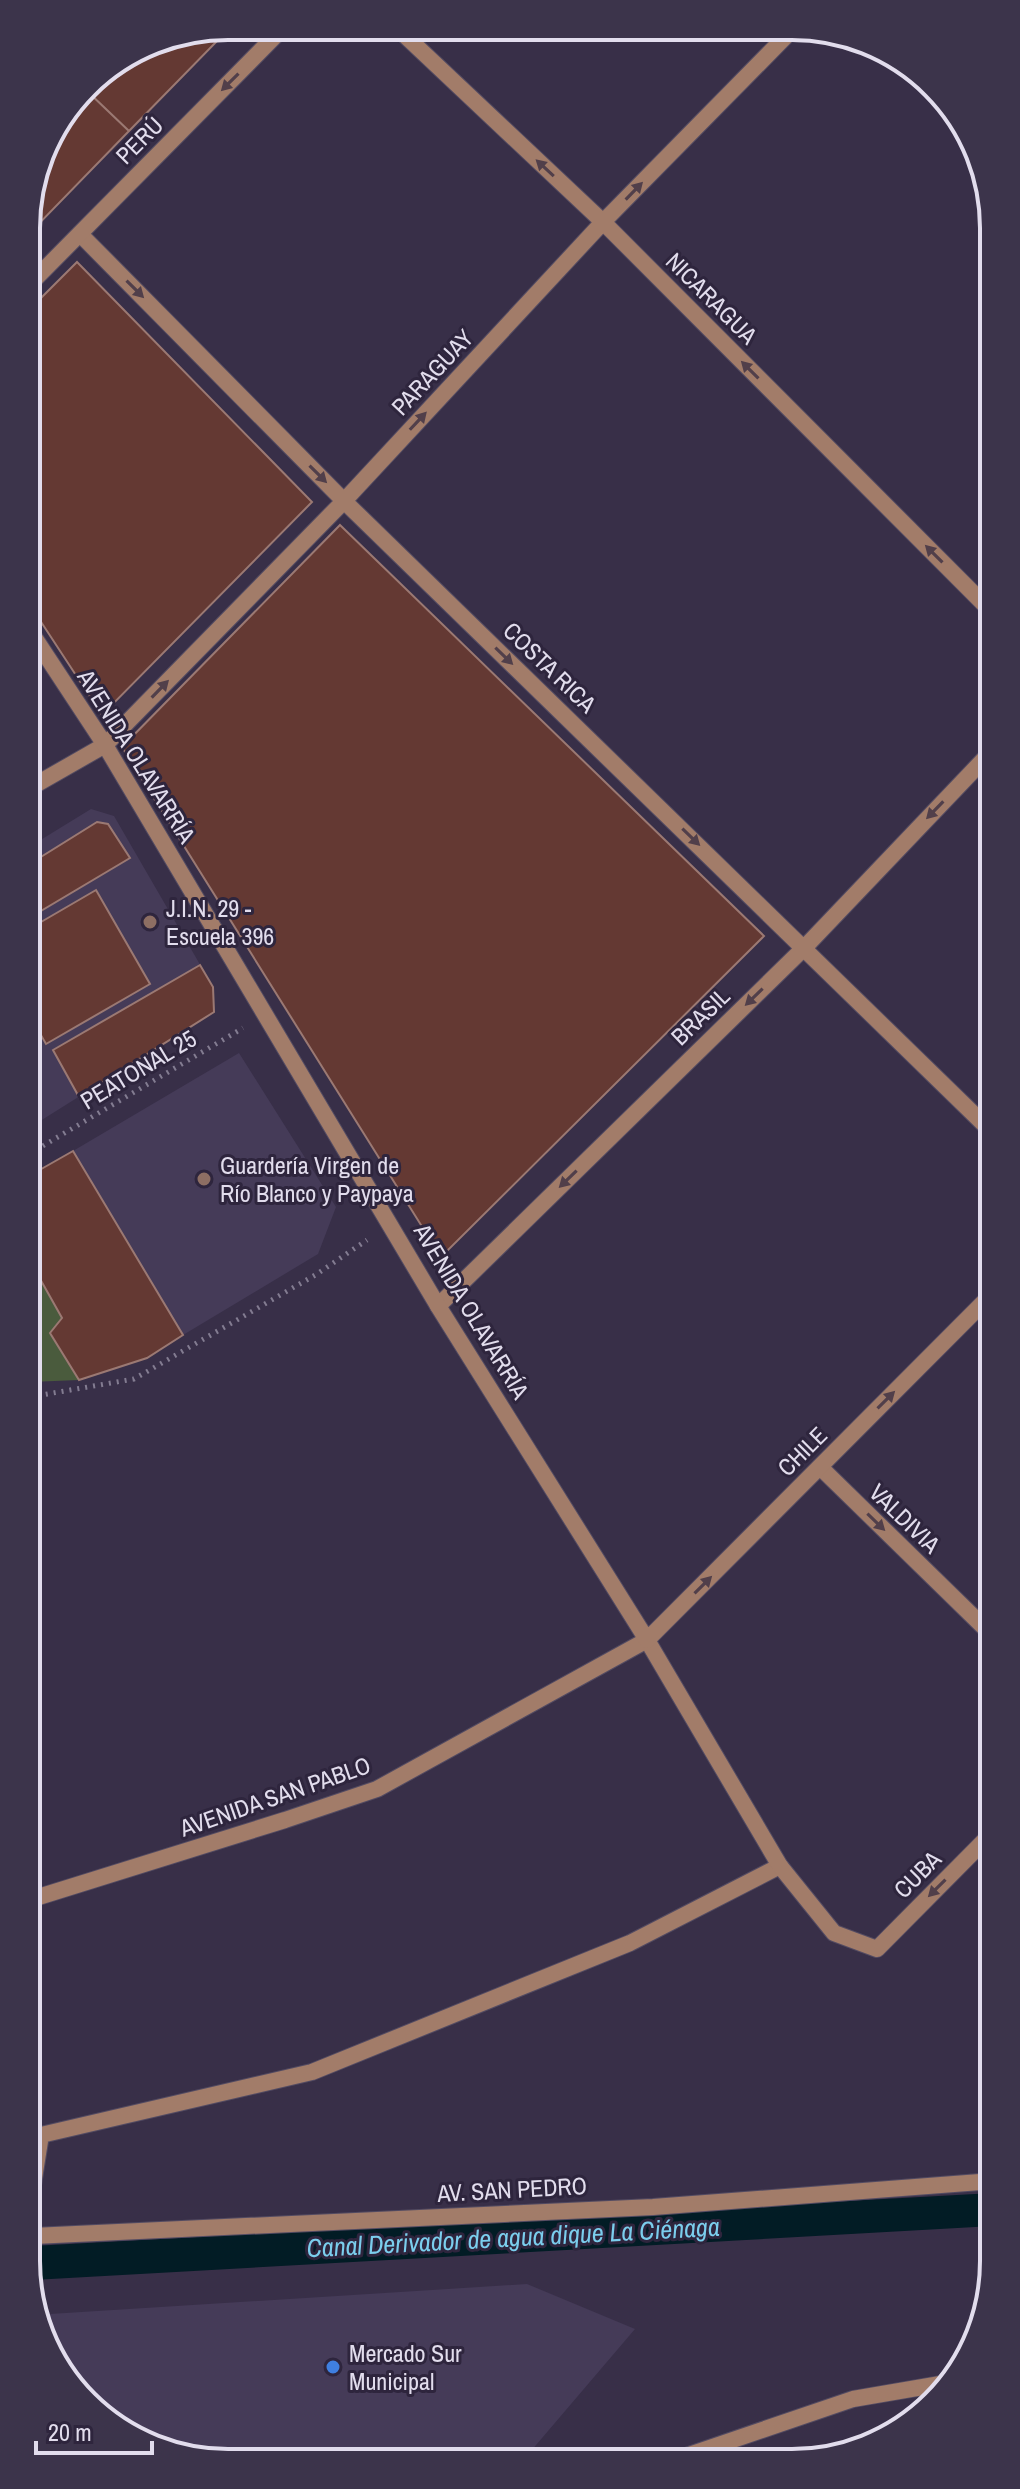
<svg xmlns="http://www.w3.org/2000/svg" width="1020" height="2489" viewBox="0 0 1020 2489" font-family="'Archivo Narrow',sans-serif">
<rect width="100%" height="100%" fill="#382f48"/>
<path fill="#453b58" d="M91,809L114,816L213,987L214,1012L29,1128L28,860L34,844Z
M239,1053L336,1207L318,1254L183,1335L73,1151Z
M527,2284L635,2329L525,2458L189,2459L85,2404L34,2315Z"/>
<path fill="#4a5b3d" d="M30,1261L62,1318L50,1333L79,1380L30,1382Z
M886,2430L844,2456H792Z"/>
<path fill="#021c25" d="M993,2193V2226L33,2280V2246Z"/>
<path fill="#643933" stroke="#9b7973" stroke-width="2" d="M231,26L220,38L211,29L228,26Z
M211,29L220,38L129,131L85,89L94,76L151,41Z
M85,89L129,131L27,236L26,214L47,138Z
M77,262L312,502L102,715L28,602L27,312Z
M340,525L764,936L441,1257L122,747Z
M97,822L108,824L130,858L29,918L28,865Z
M96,890L150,984L46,1044L29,1014V929Z
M200,965L213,987L214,1012L79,1097L53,1050Z
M73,1151L183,1335L147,1358L79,1380L50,1333L62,1318L30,1261L29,1176Z"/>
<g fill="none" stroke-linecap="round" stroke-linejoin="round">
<defs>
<path id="service" d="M32,2191L41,2135L312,2072L630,1943L780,1866
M33,2236L653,2207L993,2181"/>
<path id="minor" d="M396,27L603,222L989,609
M80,234L344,501L990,1130
M28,789L105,745L344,501L603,222L792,30
M438,1306L805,947L989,754
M820,1467L992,1635
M32,1899L285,1820L377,1789L647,1640L780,1866L834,1933L877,1949L992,1833"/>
<path id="tertiary" d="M27,287L285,26
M28,628L105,745L438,1306L647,1640L991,1295
M683,2457L853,2399L952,2382"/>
</defs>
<use href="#service" stroke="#534b62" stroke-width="18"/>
<use href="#minor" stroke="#534b62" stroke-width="18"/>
<use href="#tertiary" stroke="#534b62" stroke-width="18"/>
<path stroke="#837c91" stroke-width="5" stroke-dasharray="2 6" stroke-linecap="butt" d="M29,1154L243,1028
M30,1397L134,1379L317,1274L367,1240"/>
<use href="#service" stroke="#a27c69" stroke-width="16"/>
<use href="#minor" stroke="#a27c69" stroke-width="16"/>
<use href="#tertiary" stroke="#a27c69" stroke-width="16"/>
</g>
<defs><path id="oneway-solid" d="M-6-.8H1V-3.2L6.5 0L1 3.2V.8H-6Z" transform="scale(2)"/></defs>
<g fill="#513f4a">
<use href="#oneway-solid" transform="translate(230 82) rotate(135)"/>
<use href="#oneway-solid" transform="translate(545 168) rotate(-137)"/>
<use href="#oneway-solid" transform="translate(634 191) rotate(-46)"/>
<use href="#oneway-solid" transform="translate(135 289) rotate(45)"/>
<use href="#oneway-solid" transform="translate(750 370) rotate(-135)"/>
<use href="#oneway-solid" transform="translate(418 421) rotate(-47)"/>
<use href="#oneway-solid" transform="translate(318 474) rotate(45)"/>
<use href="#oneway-solid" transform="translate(934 554) rotate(-135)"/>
<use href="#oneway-solid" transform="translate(504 656) rotate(44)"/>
<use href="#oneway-solid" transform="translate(160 689) rotate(-46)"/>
<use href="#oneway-solid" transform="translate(935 810) rotate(134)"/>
<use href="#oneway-solid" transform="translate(691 837) rotate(44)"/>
<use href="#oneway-solid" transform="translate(754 997) rotate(136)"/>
<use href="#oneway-solid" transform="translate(568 1179) rotate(136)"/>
<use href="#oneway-solid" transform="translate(886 1400) rotate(-45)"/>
<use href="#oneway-solid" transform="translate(876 1522) rotate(44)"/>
<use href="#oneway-solid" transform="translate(703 1585) rotate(-45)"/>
<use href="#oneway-solid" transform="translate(937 1888) rotate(135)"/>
</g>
<g fill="#8d6e63" stroke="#2e253d" stroke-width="3">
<circle cx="150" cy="922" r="8"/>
<circle cx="204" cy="1179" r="8"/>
</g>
<circle fill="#3f7fe0" stroke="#2e253d" stroke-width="3" cx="333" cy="2367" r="8"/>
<g text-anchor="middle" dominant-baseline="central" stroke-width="6" stroke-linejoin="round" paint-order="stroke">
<g font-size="24" fill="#e2dded" stroke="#2e253d">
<text transform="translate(139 140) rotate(-45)">PERÚ</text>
<text transform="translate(712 298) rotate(45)">NICARAGUA</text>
<text transform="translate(432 372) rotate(-47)">PARAGUAY</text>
<text transform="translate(550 667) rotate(44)">COSTA RICA</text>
<text transform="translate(137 756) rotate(58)">AVENIDA OLAVARRÍA</text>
<text transform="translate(700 1016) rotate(-44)">BRASIL</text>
<text transform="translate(138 1069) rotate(-31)">PEATONAL 25</text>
<text transform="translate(472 1311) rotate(59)">AVENIDA OLAVARRÍA</text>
<text transform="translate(802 1451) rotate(-45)">CHILE</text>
<text transform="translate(905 1518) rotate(44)">VALDIVIA</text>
<text transform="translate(275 1796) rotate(-19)">AVENIDA SAN PABLO</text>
<text transform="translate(917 1874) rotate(-45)">CUBA</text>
<text transform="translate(512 2189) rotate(-3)">AV. SAN PEDRO</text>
</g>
<g font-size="24" fill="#e2dded" stroke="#2e253d" text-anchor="start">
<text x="166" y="908">J.I.N. 29 -<tspan x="166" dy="28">Escuela 396</tspan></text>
<text x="220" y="1165">Guardería Virgen de<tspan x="220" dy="28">Río Blanco y Paypaya</tspan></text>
<text x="349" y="2353">Mercado Sur<tspan x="349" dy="28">Municipal</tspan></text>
</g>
<g font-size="26" font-style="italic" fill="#7bceed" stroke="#2e253d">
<text transform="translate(513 2237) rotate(-3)">Canal Derivador de agua dique La Ciénaga</text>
</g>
</g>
<path d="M0 0H1020V2489H0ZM228 40H792A188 188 0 0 1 980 228V2261A188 188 0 0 1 792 2449H228A188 188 0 0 1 40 2261V228A188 188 0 0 1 228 40Z" fill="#3c344b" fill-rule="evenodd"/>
<path fill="none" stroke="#e2dded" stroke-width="4" d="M228 40H792A188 188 0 0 1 980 228V2261A188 188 0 0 1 792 2449H228A188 188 0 0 1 40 2261V228A188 188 0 0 1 228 40Z"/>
<path d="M36 2441v12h116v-12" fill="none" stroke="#e2dded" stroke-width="4"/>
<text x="48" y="2441" font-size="24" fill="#e2dded" stroke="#2e253d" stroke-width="6" paint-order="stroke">20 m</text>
</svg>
